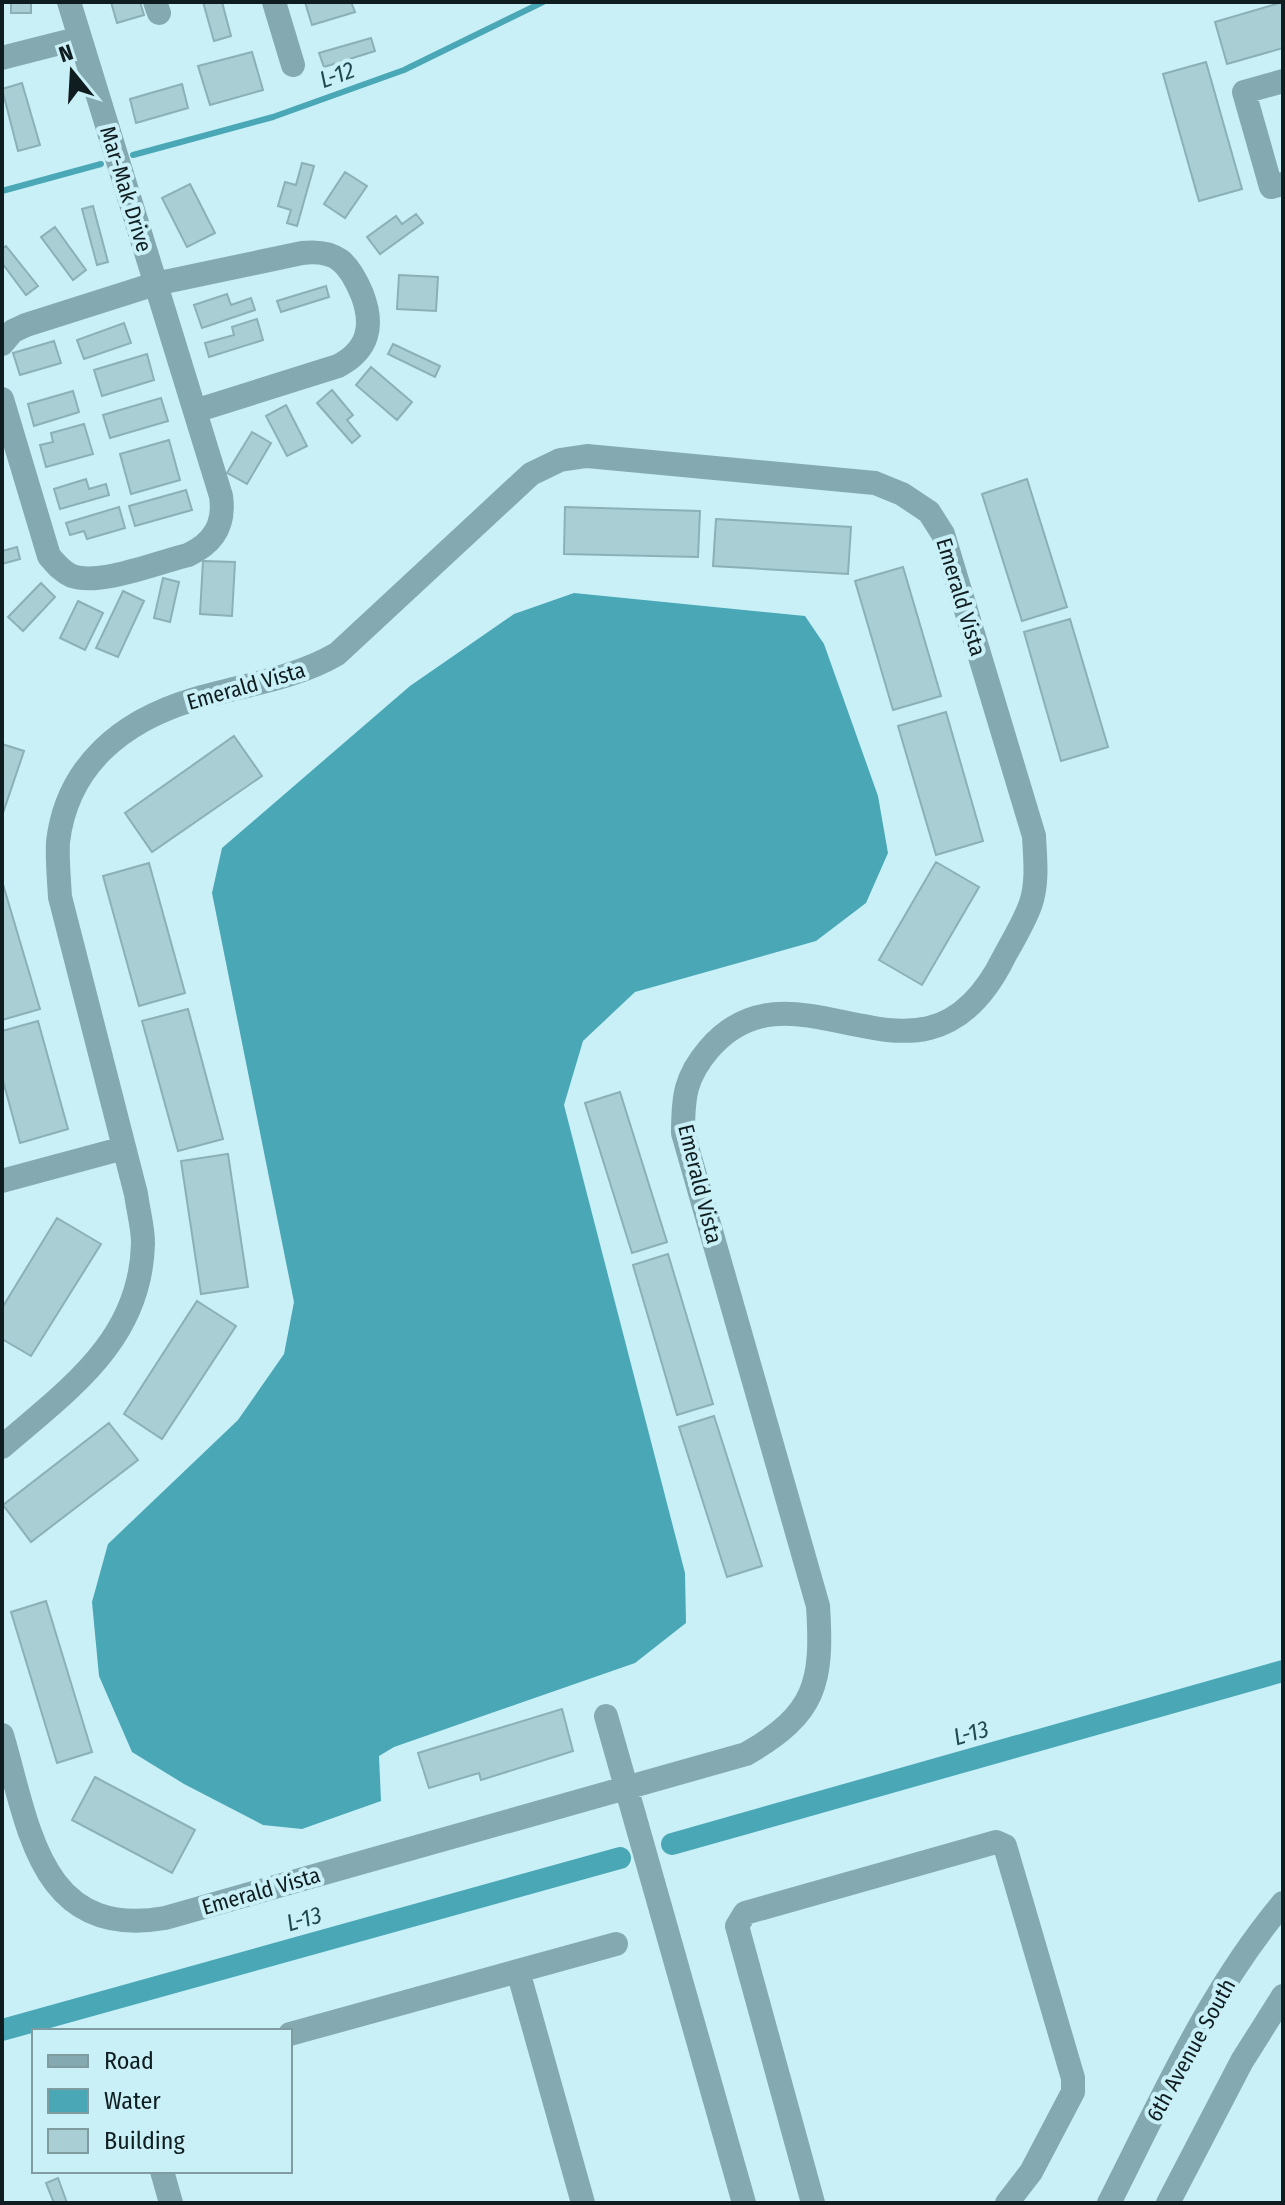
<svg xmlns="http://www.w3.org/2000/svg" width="1285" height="2205" viewBox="0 0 1285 2205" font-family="'Fira Sans Condensed',sans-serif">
<rect width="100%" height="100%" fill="#c9f0f7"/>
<path fill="#49a7b6" d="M574,593L805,616L824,644L878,796L888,853L866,903L816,941L635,992L583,1041L564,1105L685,1573L686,1623L635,1663L394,1747L379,1756L381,1801L302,1829L263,1825L184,1784L132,1752L99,1676L92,1602L108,1544L238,1420L284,1354L294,1302L212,893L222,848L410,686L514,614Z"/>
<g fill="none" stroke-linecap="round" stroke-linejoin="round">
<path stroke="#49a7b6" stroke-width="6" d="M133,155L273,117L404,70L543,2
M2,191L101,164"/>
<path stroke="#49a7b6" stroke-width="22" d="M672,1844L1283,1671
M2,2030L620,1858"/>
</g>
<path fill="#a9cfd5" stroke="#8bb0b6" stroke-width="2" d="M11,2H31V13H11Z
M111,2H140L144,15L117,23Z
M203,2H222L231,36L214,41Z
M305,2H351L355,12L312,25Z
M1283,2V48L1227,64L1215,22Z
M371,38L375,51L324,67L319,53Z
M252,52L263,90L210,105L198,66Z
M1206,62L1242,189L1199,201L1163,74Z
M22,83L40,145L18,151L2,89Z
M182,84L188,108L136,123L130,99Z
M302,163L314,166L297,226L287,223L291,210L278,206L285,182L296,185Z
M345,172L367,186L345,218L324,204Z
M190,184L215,233L187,247L162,198Z
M93,206L108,262L97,265L82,209Z
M416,214L423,223L380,254L367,237L396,216L402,224Z
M55,227L86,270L73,280L41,237Z
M6,246L38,286L26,295L2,263V249Z
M399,275L438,277L436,311L397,309Z
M326,286L329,297L281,312L277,301Z
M227,294L231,305L251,298L255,310L202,328L194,305Z
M257,319L263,340L209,357L205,343L234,335L232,327Z
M124,323L131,343L84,359L77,340Z
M54,341L61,363L20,375L13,353Z
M393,344L440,366L435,377L388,354Z
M147,354L154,380L102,396L94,370Z
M371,367L412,402L397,420L356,385Z
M332,390L353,415L347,420L360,436L352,443L317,403Z
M73,391L79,412L34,426L28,404Z
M161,398L168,421L110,438L103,415Z
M286,405L307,446L287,456L266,416Z
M84,424L93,454L46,467L40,445L53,442L51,433Z
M252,432L271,443L247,484L227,473Z
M169,440L180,480L131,494L120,454Z
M86,479L89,489L106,484L109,495L60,509L54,489Z
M1027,479L1067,607L1022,621L982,494Z
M186,490L192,510L135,526L129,506Z
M119,507L125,528L87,539L84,531L70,535L66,523Z
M565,507L700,511L698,557L564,554Z
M716,519L851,527L848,574L713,566Z
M17,547L20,559L2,564V551Z
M203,561L235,562L232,616L200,614Z
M903,567L941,696L893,710L855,581Z
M163,578L179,582L170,622L154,618Z
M41,583L55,597L23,631L8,617Z
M123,591L144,601L118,657L96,648Z
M78,601L103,613L85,650L60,638Z
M1070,619L1108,747L1061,761L1024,632Z
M946,712L983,841L936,855L898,726Z
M234,736L262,776L152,852L125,813Z
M2,744L24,751L2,816Z
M936,862L979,887L922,985L879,960Z
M149,863L185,993L139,1006L103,876Z
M2,881L40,1009L2,1020Z
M188,1009L223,1139L178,1151L142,1021Z
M38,1021L68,1129L20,1143L2,1077V1031Z
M620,1092L667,1242L632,1253L585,1103Z
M228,1154L248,1287L201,1294L181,1161Z
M57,1218L101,1244L31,1356L2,1339V1308Z
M668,1254L713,1404L677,1415L633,1265Z
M197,1301L236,1326L162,1439L124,1414Z
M714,1416L762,1566L727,1577L679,1427Z
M109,1423L138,1460L31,1542L3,1505Z
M46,1601L92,1752L57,1763L11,1612Z
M562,1709L573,1751L481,1780L479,1773L429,1788L418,1753Z
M95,1777L195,1830L172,1873L72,1820Z
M58,2178L67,2203H54L46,2183Z"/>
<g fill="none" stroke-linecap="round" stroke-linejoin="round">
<path stroke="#85a9b0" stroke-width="24" d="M155,2L159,13
M274,2L293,65
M2,58L80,38
M1283,81L1244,92L1271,187L1283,184
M2,344L13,331L26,325L155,284L302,253C337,249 349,263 362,294C374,325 369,350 338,366L195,411
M2,399L49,556C56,564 62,572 72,576C100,586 159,562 188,555C214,543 225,524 221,496L69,2
M2,1181L124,1148
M2,1447C69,1389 141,1340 143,1243C143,1227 138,1210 136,1194L60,897C59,879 57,860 58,842C67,765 123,721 192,700C241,685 292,680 337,654L531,474L560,460L587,456L875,483L902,494L929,512L943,534L1034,836C1035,858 1038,881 1031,903C1025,921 1013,940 1004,957C923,1121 798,945 709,1049C685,1077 683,1097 683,1133L818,1606C823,1683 816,1714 746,1754L165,1918C39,1940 29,1826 2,1735
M606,1716L744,2203
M518,1971L583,2203
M290,2034L616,1944
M162,2171L171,2203
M813,2203L737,1926L745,1913L996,1842L1005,1846L1073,2078V2092L1031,2172L1007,2203
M1109,2203C1161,2101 1209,1991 1283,1903
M1168,2203L1242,2061L1283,1996"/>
</g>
<g text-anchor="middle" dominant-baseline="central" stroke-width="8" stroke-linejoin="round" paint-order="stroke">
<g font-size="22" fill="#0f1d20" stroke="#c9f0f7">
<text transform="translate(126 189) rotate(73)">Mar-Mak Drive</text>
<text transform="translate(961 597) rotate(73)">Emerald Vista</text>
<text transform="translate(246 686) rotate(-16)">Emerald Vista</text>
<text transform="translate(700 1184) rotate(76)">Emerald Vista</text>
<text transform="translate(261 1891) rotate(-16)">Emerald Vista</text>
<text transform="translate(1191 2050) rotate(-61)">6th Avenue South</text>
</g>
<g font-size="24" font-style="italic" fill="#1f4950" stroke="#c9f0f7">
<text transform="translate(337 75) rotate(-20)">L-12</text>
<text transform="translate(971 1733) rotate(-16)">L-13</text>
<text transform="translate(304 1919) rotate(-16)">L-13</text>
</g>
</g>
<rect width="1285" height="2205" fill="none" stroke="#0f1d20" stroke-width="8"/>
<rect x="32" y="2029" width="260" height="144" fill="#c9f0f7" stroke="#7f9ca1" stroke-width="2"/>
<rect x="48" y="2055" width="40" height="12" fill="#85a9b0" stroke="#7f9ca1" stroke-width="2"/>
<text x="104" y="2069" font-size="24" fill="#0f1d20">Road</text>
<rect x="48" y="2089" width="40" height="24" fill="#49a7b6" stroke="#7f9ca1" stroke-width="2"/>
<text x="104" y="2109" font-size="24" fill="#0f1d20">Water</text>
<rect x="48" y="2129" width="40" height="24" fill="#a9cfd5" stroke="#7f9ca1" stroke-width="2"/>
<text x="104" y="2149" font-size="24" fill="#0f1d20">Building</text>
<g transform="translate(72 72) rotate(342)" stroke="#c9f0f7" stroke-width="6" paint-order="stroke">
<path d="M0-6L14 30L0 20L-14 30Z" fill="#0f1d20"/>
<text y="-12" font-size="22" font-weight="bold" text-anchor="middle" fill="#0f1d20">N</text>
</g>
</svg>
